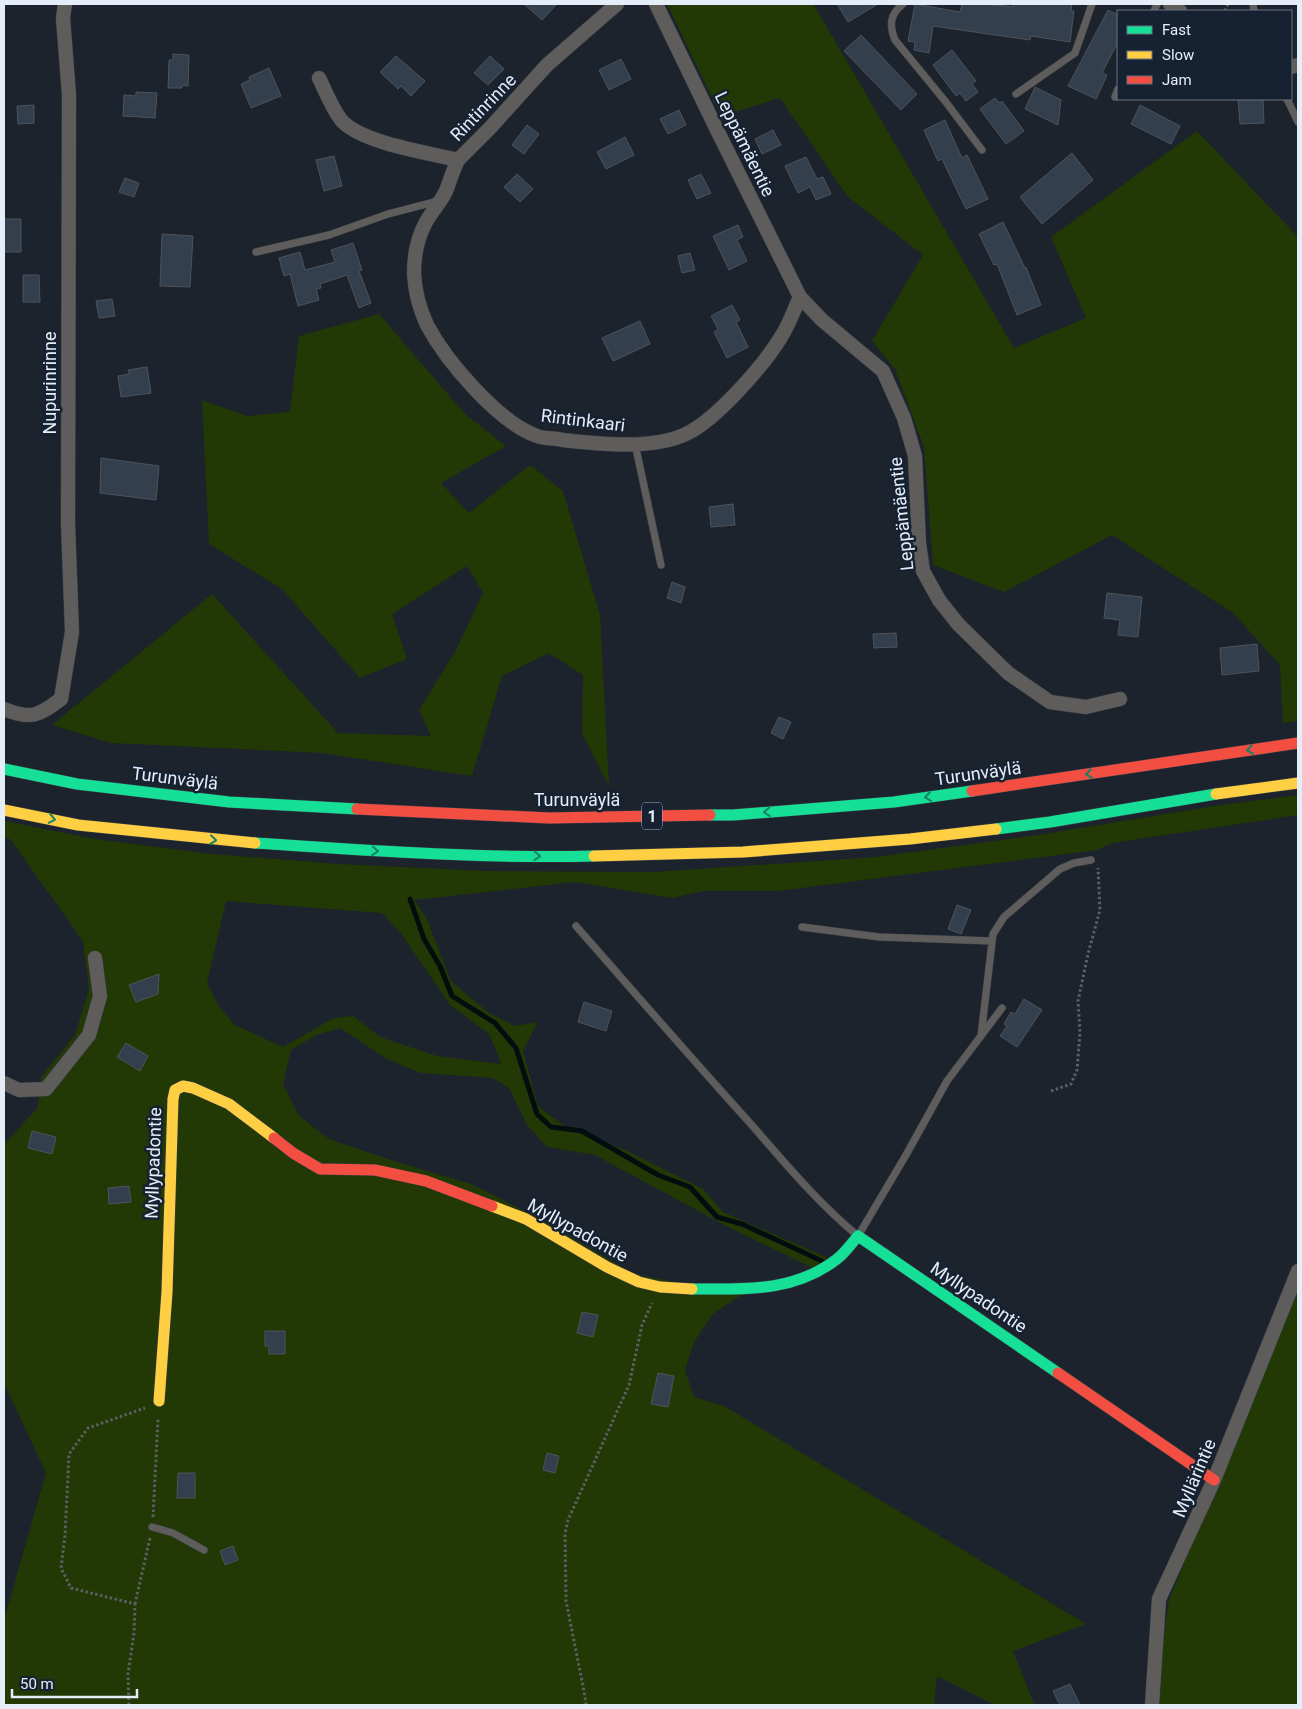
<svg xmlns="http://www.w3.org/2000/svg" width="1302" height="1709" viewBox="0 0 1302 1709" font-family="Roboto,sans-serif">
<rect width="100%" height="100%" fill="#1c232c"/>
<path fill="#223906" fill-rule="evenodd" d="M667,4H815L814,5L1014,348L1086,318L1051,237L1197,131L1298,237V721L1283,723L1280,665L1233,613L1112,535L1004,592L933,565L924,447L895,369L872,341L923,255L848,197L780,98L721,116Z
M379,314L465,414L506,446L441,483L469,513L530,465L563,491L600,615L609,786L582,733L583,675L549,653L502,676L472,776L322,753L111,743L52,725L212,594L338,733L431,736L419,710L455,652L483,593L467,566L392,614L407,659L360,678L282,589L209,544L202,400L247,416L290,412L299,336Z
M1298,795V815L1112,843L1097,850L778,891H703L673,898L575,882L414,900L426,917L451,981L489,1013L515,1026L538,1022L523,1051L538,1106L568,1129L623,1149L703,1189L723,1212L828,1258L813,1268L726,1226L595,1155L547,1147L527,1125L509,1088L493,1078L421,1073L387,1059L340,1028L316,1035L291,1050L283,1084L299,1116L329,1139L397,1162L471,1184L535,1216L634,1274L741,1295L713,1314L694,1342L685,1370L694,1397L724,1406L1086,1624L1013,1651L1034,1704L1030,1705H995L937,1676L934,1705H4V1620L46,1473L4,1383V1145L38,1107L41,1077L75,1035L89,989L83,941L10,839L4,838V821L95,839L211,854L339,864L485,871L653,872L875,857L1038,835L1214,806ZM226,901L382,913L400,932L450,1005L490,1035L501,1064L437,1056L380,1037L353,1016L334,1018L283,1047L235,1025L220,1008L207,983Z
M1298,1287V1705H1160L1162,1647L1169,1600Z"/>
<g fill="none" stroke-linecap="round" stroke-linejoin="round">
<path stroke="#030d0f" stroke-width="5" d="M410,899L424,939L440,966L452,996L495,1023L516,1048L537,1114L551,1127L582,1131L658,1175L690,1187L717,1217L742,1224L822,1261"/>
</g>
<path fill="#343f4e" stroke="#4e535b" d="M524,4H557L542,20Z
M837,4H878L848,22Z
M915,4L960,12L962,4H987L1013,7V4H1072L1071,11H1074L1070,42L1031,36L1030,40L933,26L929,53L914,50L915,42L908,41Z
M1108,10L1118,15V42L1102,73L1107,75L1096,99L1068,86Z
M861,35L917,94L901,110L844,51Z
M952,50L976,81L972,84L978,92L966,101L960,93L956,96L933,65Z
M173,54L189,55L188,86L182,85V88H168L169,60H173Z
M396,56L425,81L411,96L401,86L398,89L380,72Z
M490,56L504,69L488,85L474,73Z
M621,59L631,79L609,90L599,70Z
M269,68L281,96L251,108L241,84L250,80L249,77Z
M1035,87L1061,100L1058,125L1025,109Z
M136,92L157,93L155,118L123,116L124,95L136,96Z
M995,98L1000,103L1002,101L1024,131L1006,144L980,109Z
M1238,99H1263L1264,123L1240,124Z
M34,105V123L18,124L17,106Z
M1140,105L1180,126L1171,144L1131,124Z
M679,110L686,125L668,134L660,119Z
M945,120L962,158L967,155L988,199L966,209L942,159L938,161L924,130Z
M527,125L539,134L524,154L512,145Z
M773,130L781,145L762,154L755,139Z
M625,137L634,155L606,169L597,152Z
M1072,153L1093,180L1042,224L1020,197Z
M334,156L342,186L324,191L316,160Z
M806,157L817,179L823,177L831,194L816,200L810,187L798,193L785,166Z
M517,174L533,189L520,202L504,187Z
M701,174L711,193L697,199L688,180Z
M125,178L139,183L134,197L119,192Z
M4,219H21V252H4Z
M1003,222L1025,268L1026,267L1041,305L1017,315L997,264L994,265L979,234Z
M738,225L743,237L737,240L747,261L729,270L713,236Z
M162,234L193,236L190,287L160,286Z
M353,243L362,270L359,271L371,303L359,308L347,275L320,284L321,288L316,289L319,300L298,306L290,274L284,276L279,258L300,252L305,270L335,262L331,250Z
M690,253L695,270L682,273L678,256Z
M23,275H39L40,302H23Z
M112,299L115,316L99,318L96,301Z
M732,305L740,320L736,322L748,347L727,358L714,332L718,329L711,316Z
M640,321L650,344L613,361L602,338Z
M147,367L151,393L121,397L118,376L129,374L128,370Z
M101,458L159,466L156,500L100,493Z
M733,504L735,525L711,527L709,507Z
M672,582L685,587L681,603L667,598Z
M1107,593L1142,597L1138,637L1118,635L1120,620L1104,618Z
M896,633L897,647L874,648L873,634Z
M1257,644L1259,671L1222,675L1220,648Z
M779,717L791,722L783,739L771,733Z
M957,905L971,910L961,934L948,929Z
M159,974L158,994L136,1002L129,985Z
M1024,999L1042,1010L1017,1047L1000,1036L1007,1026L1004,1024L1011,1012L1015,1014Z
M584,1002L612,1011L606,1031L578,1022Z
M126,1043L148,1056L140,1071L117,1057Z
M32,1131L56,1137L52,1154L28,1148Z
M129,1186L131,1202L109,1204L108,1188Z
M582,1312L598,1315L593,1337L577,1333Z
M265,1331H285V1354H269V1346H265Z
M658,1373L674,1376L668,1407L651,1404Z
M547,1453L559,1456L555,1473L543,1470Z
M178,1473H195V1498H177Z
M233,1546L238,1560L225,1565L220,1551Z
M1070,1684L1080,1705H1060L1053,1691Z"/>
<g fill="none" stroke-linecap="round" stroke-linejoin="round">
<defs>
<path id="lane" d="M903,4C890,14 889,25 895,40L945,101L982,150
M1253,4L1254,11
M1154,11L1157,4
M1016,94L1075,53L1092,4
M1115,97L1118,89
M1287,99L1298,122
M256,252L329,235L388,214L438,201
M635,444L661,565
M576,926C634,992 691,1058 750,1123C784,1162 818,1203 858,1236L906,1155L947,1081L1002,1008
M802,927L879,937L992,941
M981,1036L993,934L1004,917L1060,869L1074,863L1091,860
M152,1527L173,1533L204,1550"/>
<path id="street" d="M656,4L717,130L800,297L822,320L883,371L904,418L915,456L919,543L923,571L939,600L958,624L1008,673L1050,702L1086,707L1120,699
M1170,4L1180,11
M1291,67L1298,65
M319,78C325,90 334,113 343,122C364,143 428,153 458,160L490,128L547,65L617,4
M458,160C453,170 450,181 446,191C440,204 429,214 424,226C417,240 414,259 414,274C415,291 420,310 427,325C447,362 498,422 537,436C545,439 555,438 563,440C601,444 651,450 686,434C716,420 764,365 781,337C789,325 794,310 800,297
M4,709C31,720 38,716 61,699L72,632L68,523L69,95L63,18L65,4
M4,1083L19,1090L46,1089L89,1035L100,996L95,958
M1152,1705L1159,1599L1214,1480L1298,1271"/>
<path id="fast" d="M4,769L77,784L229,802L357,809
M710,815H733L894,802L972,791
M996,829L1050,822L1216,794
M255,843C367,850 481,859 594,856
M692,1289C744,1289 793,1293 837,1259C845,1253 851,1244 858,1236L1058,1373"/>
<path id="slow" d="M1216,794L1298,783
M4,810L78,825L255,843
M594,856L743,852L910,839L996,829
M492,1206L526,1219L607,1267L639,1282L660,1287L692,1289
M159,1401L167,1292L173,1099L175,1090L183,1086L193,1088L229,1104L274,1138"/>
<path id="jam" d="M972,791L1298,743
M357,809L549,818L710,815
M274,1138L293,1153L320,1169L375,1170L426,1181L492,1206
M1058,1373L1214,1480"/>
</defs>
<use href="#lane" stroke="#3a3f47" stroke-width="8"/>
<use href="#street" stroke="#3a3f47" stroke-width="15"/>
<use href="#fast" stroke="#3a3f47" stroke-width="12"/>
<use href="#slow" stroke="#3a3f47" stroke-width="12"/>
<use href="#jam" stroke="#3a3f47" stroke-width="12"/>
<path stroke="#5d5f62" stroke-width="3" stroke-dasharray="2.5 2.5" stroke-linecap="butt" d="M1225,11L1228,4
M1051,1091L1071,1084L1077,1070L1080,1032L1078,1001L1088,954L1100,910L1098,868
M153,1517L158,1419
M135,1604L150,1538
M129,1705L128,1674L134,1633L135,1604L71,1588L61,1568L65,1536L69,1454L88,1428L145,1408
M586,1705L584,1691L566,1601L565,1534L568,1520L629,1385L642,1325L652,1303"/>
<use href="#lane" stroke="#5f5d5c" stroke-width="7"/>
<use href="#street" stroke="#5f5d5c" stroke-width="14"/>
<use href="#fast" stroke="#16e098" stroke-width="11"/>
<use href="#slow" stroke="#ffcf43" stroke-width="11"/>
<use href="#jam" stroke="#f24e42" stroke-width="11"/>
</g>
<defs><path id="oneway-chevron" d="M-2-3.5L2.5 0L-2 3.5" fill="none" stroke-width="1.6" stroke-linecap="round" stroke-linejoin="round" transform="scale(1.25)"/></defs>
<g stroke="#168165">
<use href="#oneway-chevron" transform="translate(1250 750) rotate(172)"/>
<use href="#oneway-chevron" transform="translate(1089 774) rotate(171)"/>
<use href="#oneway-chevron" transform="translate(928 797) rotate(172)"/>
<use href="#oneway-chevron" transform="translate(767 812) rotate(176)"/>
<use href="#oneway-chevron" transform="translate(52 819) rotate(11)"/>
<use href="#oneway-chevron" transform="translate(213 840) rotate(6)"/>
<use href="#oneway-chevron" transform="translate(375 851) rotate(4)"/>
<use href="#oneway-chevron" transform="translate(537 856) rotate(2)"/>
</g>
<g text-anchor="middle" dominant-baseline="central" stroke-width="5" stroke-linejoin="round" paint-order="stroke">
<rect fill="#162232" stroke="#a7b0bd" stroke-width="1" x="642" y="802.5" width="20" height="27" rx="4"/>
<g font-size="16" font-weight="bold" fill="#e5edf8">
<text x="652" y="816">1</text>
</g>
<g font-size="18" fill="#e5edf8" stroke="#162232">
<text transform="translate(483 107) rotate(-46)">Rintinrinne</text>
<text transform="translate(745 144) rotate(64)">Leppämäentie</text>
<text transform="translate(49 383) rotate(-90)">Nupurinrinne</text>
<text transform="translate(583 420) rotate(7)">Rintinkaari</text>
<text transform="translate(901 514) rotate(-96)">Leppämäentie</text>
<text transform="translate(978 773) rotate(-8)">Turunväylä</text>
<text transform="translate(175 778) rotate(7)">Turunväylä</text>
<text x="577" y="799">Turunväylä</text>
<text transform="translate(153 1163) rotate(-88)">Myllypadontie</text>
<text transform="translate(578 1230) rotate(29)">Myllypadontie</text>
<text transform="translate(979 1297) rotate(34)">Myllypadontie</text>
<text transform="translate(1194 1478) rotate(-67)">Myllärintie</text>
</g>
</g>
<rect width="1302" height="1709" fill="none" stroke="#e5edf8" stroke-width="10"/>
<rect x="1117" y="10" width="175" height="90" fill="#162232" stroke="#697381"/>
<rect x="1127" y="26" width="25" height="8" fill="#16e098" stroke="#697381"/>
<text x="1162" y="35" font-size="15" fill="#e5edf8">Fast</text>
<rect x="1127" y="51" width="25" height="8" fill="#ffcf43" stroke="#697381"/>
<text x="1162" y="60" font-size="15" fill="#e5edf8">Slow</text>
<rect x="1127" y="76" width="25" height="8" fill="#f24e42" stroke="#697381"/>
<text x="1162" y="85" font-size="15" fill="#e5edf8">Jam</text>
<path d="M12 1689v8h125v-8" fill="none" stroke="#e5edf8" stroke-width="2.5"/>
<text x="20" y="1689" font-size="15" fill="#e5edf8" stroke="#162232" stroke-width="4" paint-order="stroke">50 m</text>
</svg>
